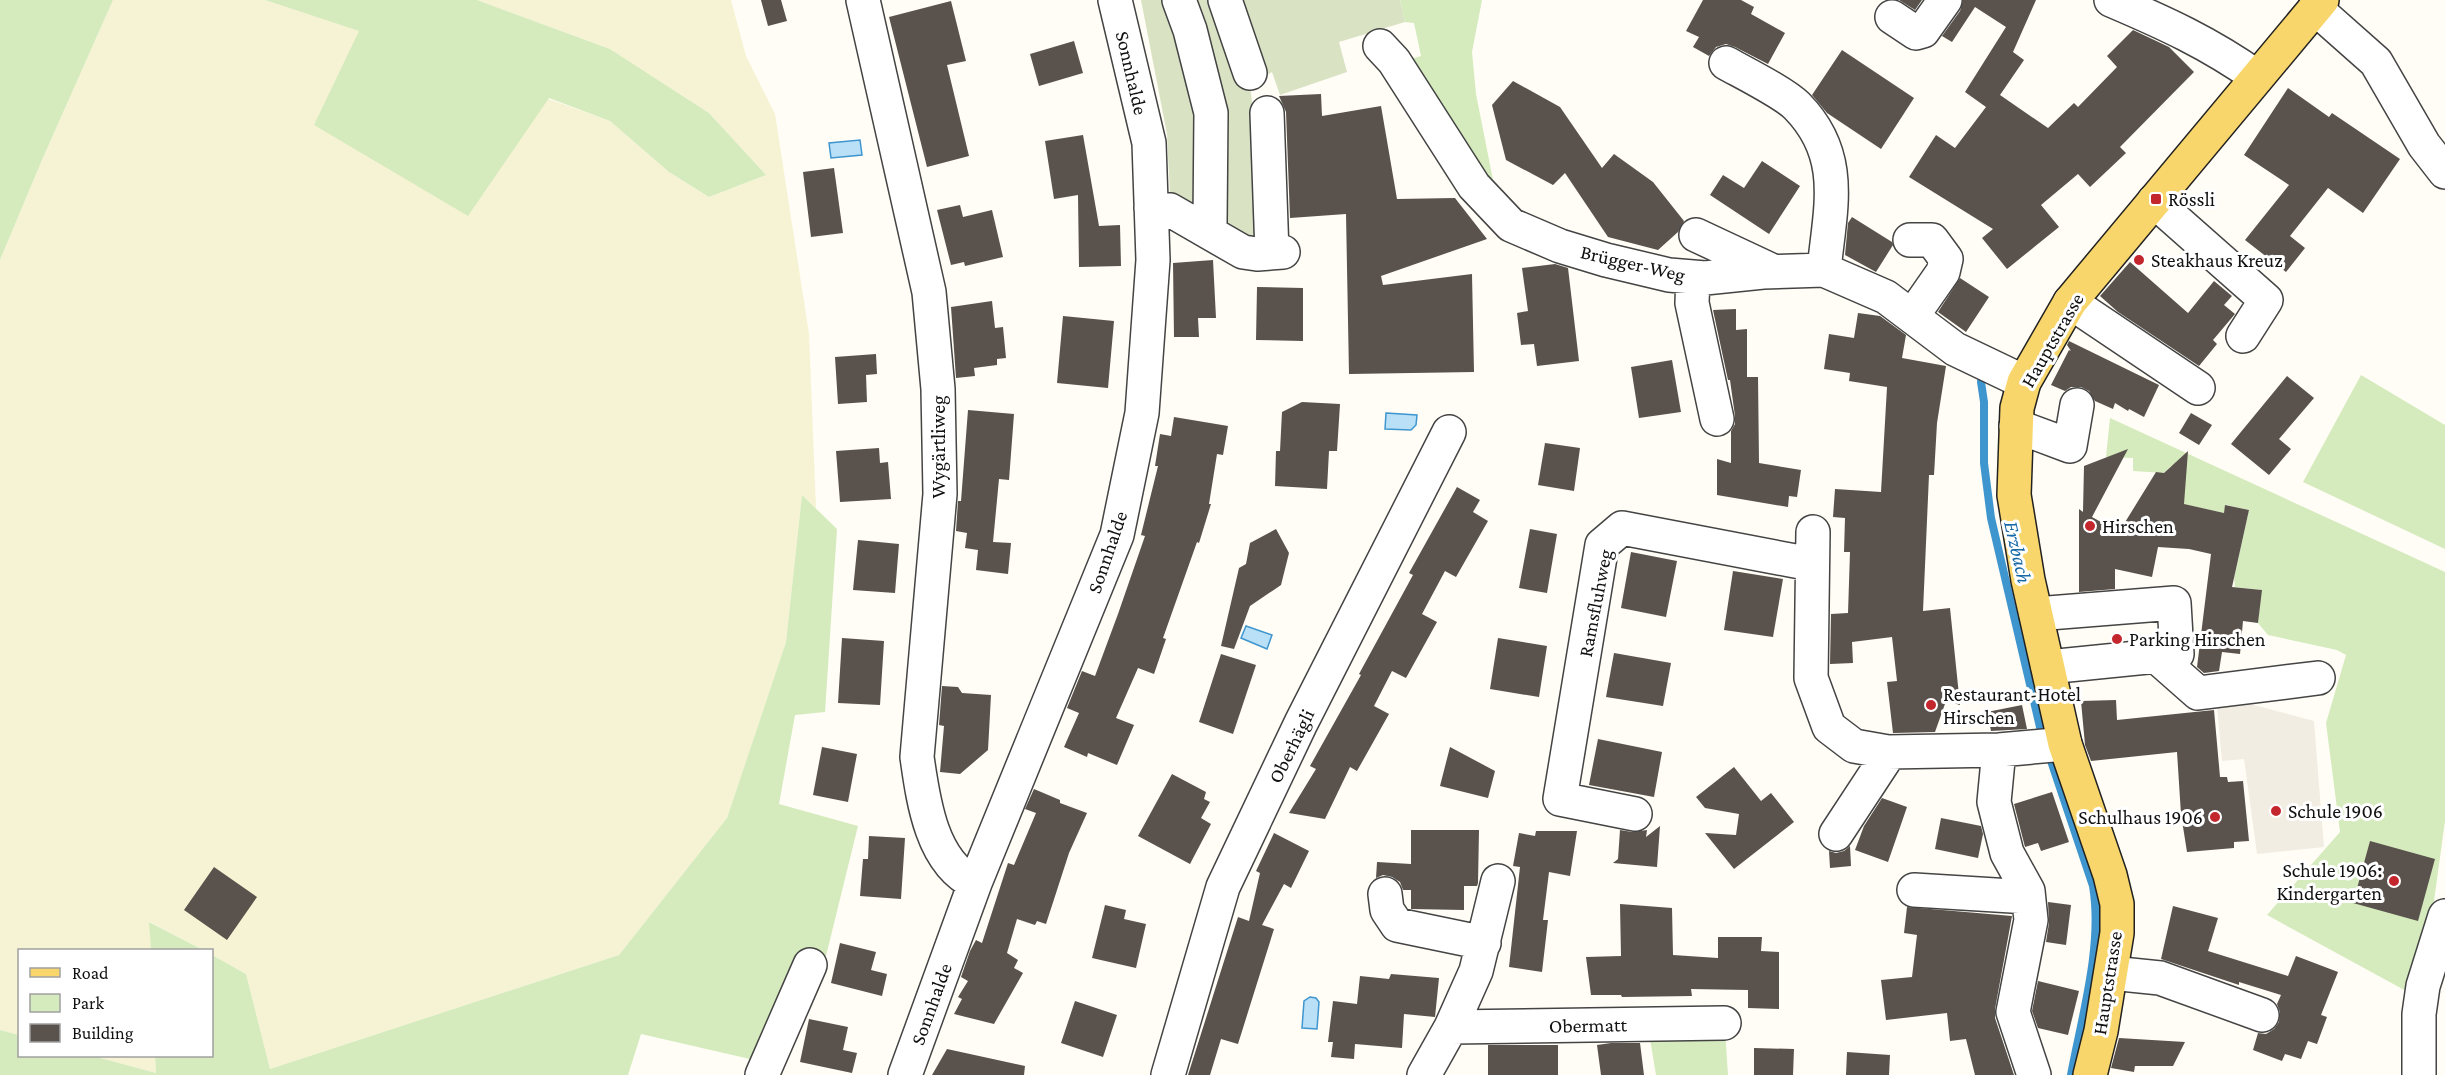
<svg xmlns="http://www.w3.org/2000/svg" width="2445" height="1075" viewBox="0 0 2445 1075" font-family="'Crimson Pro',serif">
<rect width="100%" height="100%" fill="#fffdf5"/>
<path fill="#f6f3d4" d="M113,0H265L360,31L610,121L669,172L709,197L766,175L709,113L610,49L477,0H731L746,56L775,114L809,334L816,508L802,495L786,642L727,818L619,955L270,1069L246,974L212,955V950H203L150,922L151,950H20L19,1035L0,1030V260L42,160Z
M93,1056H155L156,1073Z"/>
<path fill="#d5ebbd" d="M0,0H113L42,160L0,260Z
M265,0H477L610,49L709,113L766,175L709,197L669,172L610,121L549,98L468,216L314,125L359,31Z
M1400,0H1482L1472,52L1476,94L1497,200L1410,59L1421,56L1414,23L1405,22Z
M2361,375L2445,425V549L2303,482Z
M2110,418L2445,572V821L2434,901L2408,992L2267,915L2340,832L2326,723L2346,655L2337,650L2268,635L2258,623L2261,590L2235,587L2234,578L2249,510L2226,505L2224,513L2182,504L2180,466H2171L2164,473L2133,471V458L2106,457Z
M802,495L837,529L825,712L795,715L779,804L858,826L825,960L763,1062L641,1034L628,1075H0V1030L19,1035L20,1056H93L156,1073L155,1056H212V955L246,974L270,1069L619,955L727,818L786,642Z
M149,922L203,950H151Z
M1725,1030L1728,1075H1656L1649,1033Z"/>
<path fill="#d9e3c4" d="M1141,0H1400L1405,22L1339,42L1347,72L1280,95L1272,72L1250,84L1265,218L1258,238L1241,240L1170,195L1167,134Z"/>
<path fill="#f1ede2" d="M2216,695L2314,721L2324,847L2257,854L2244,759L2222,761Z"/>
<path fill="#b9e0f7" stroke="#3f96cf" stroke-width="1.5" d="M860,140L862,155L831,158L829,143Z
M1386,413L1417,415L1416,425L1411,430L1385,429Z
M1246,626L1272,635L1267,649L1241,638Z
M1310,997L1316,998L1319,1002L1317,1029L1302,1028L1304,1001Z"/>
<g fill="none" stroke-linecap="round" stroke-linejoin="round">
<path stroke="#3f96cf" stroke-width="8" d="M1981,382L1984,402V463L1991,518L2040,727
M2051,761L2093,886C2103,945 2082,1016 2071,1075"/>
</g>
<path fill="#5a524d" d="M761,0H781L787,21L768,26Z
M1703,0H1741L1754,7L1751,14L1785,33L1768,64L1735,47L1726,44L1716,47L1709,56L1693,47L1699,37L1686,31Z
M1899,0H1922L1915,10Z
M1963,0H2036L2013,52L2024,60L2000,95L2048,128L2074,103L2078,107L2117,67L2107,56L2133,30L2169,47L2194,72L2120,147L2126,153L2090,187L2078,174L2041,205L2059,227L2007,269L1982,238L1993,229L1909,177L1936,135L1955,148L1986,107L1965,92L2006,27L1975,7L1952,42L1942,36L1960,11Z
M951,1L966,61L947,65L969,156L927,167L889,17Z
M1074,41L1083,73L1039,86L1030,54Z
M1842,50L1914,98L1881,149L1827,113L1812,95Z
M1513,81L1560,107L1602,168L1614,154L1653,182L1684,221L1678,232L1658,250L1608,237L1565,173L1553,185L1506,160L1492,105Z
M2288,88L2329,117L2332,113L2400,159L2363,213L2328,188L2290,236L2305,248L2286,272L2245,240L2289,185L2244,155Z
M1321,94L1322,116L1381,106L1397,199L1455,198L1487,239L1381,276L1383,285L1472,274L1474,372L1349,374L1346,214L1290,218L1286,112L1279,96Z
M1083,135L1099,226L1120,225L1121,266L1079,267L1078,195L1054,199L1045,141Z
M1762,161L1800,186L1769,234L1710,195L1723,175L1744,188Z
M834,168L843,233L811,237L803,172Z
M960,205L963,217L992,210L1003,257L965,266L964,262L951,265L937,210Z
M1852,217L1892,242L1893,245L1876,272L1845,255L1848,223Z
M1213,260L1216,318H1198L1199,337H1174L1173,263Z
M2130,262L2188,313L2214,281L2232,296L2224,305L2235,314L2213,340L2217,344L2199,366L2118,312L2100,296Z
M1555,264L1568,268L1579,361L1537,366L1534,344L1521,345L1517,313L1528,311L1522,268Z
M1960,278L1989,297L1966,332L1938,312Z
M1257,287L1303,288V341L1256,340Z
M992,301L995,328L1003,327L1006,358L997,359V365L974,368L975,376L956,378L951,307Z
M1736,309V330L1747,329V377H1758L1759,463L1801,470L1797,497L1789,496L1788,507L1717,495V459L1731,463V431L1735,424V416L1730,380H1728L1713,310Z
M1858,313L1880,316L1906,335L1902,358L1946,366L1937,423L1934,475H1929L1923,611L1950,608L1960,705L1946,701L1935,732L1893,733L1887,682L1897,681L1892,637L1852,642L1853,663L1830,664L1831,614L1848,613L1850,552H1844L1845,518L1833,517L1835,489L1881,492L1887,387L1849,381L1850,373L1824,369L1829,334L1854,338Z
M1063,316L1114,321L1108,388L1057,383Z
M2069,341L2159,385L2144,417L2129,409L2128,411L2115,403L2113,409L2095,401L2089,391L2081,387H2071L2065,391L2051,385L2069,350L2071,351L2067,345Z
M876,354L877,374L866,375L867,402L838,404L835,357Z
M1672,360L1681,412L1639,418L1631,367Z
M2287,376L2314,398L2279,439L2291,449L2269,475L2231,444Z
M1302,402L1340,404L1337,451H1329L1327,489L1275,486L1276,451H1280L1282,412Z
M968,410L1014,414L1009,480L999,479L993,542L1011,543L1008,574L976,570L978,550L965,548L967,533L956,531L958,501H961Z
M2191,413L2212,425L2199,445L2179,433Z
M1174,417L1228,426L1223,455L1217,454L1209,504H1211L1199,543L1197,542L1163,638L1166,639L1154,674L1138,668L1116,718L1134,725L1117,765L1088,753L1087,757L1064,747L1079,713L1067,708L1082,671L1095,676L1118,614L1145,536L1141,535L1158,466H1155L1160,434L1171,436Z
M1545,443L1580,448L1574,491L1538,485Z
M879,448L880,463L888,462L891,499L840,502L836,451Z
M2128,449L2092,517L2119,532L2156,472L2164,473L2188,451L2184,504L2224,513L2225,505L2249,510L2232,587L2262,590L2258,623L2243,621L2240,654L2222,652L2219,671L2204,673L2197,667L2211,554L2189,549L2158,547L2152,577L2115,569V589L2079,592V509L2083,512L2084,466Z
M1457,487L1480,500L1473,512L1488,521L1456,577L1445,571L1422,614L1437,622L1406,678L1392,671L1374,706L1389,714L1357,771L1350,767L1325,819L1289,813L1316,769L1310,766L1361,675L1359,674L1413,575L1409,573Z
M1276,529L1289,553L1281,585L1250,606L1234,649L1221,646L1239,568L1246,564L1250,543Z
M1530,529L1557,534L1547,593L1519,588Z
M858,540L899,544L895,593L853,590Z
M1631,552L1677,561L1666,617L1621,608Z
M1733,571L1783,579L1773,637L1724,630Z
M842,638L884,641L880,705L838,703Z
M1498,638L1547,646L1539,697L1490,689Z
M1614,653L1671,663L1663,706L1606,697Z
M1221,654L1256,665L1233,734L1199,722Z
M942,686L958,687L962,693L991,695L988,750L960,774L940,772L944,726L939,725Z
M2116,700L2117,720L2214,710L2220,777H2227L2228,782L2243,781L2249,841L2234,842V848L2187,852L2181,814L2177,752L2091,761L2085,745L2081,701Z
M2022,705L2027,729L1991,731L1987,712Z
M1598,739L1662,752L1654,797L1589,785Z
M822,747L857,754L848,802L813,795Z
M1450,747L1495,771L1488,798L1440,786Z
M1734,767L1761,801L1771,793L1794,822L1734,869L1705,833L1736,835L1739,814L1705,808L1696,797Z
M1172,774L1206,792L1204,799L1210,802L1201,818L1211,824L1190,864L1138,836Z
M1034,789L1060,800V803L1087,813L1069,853L1046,924L1037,921L1035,925L1017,919L1007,953L1018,960L1014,968L1023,973L994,1024L954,1014L962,999L958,997L968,981L961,977L970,951L976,940L982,943L1008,863L1014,865L1036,813L1025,809Z
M2052,792L2069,842L2041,851L2038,843L2025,847L2014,804Z
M1882,798L1907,807L1888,862L1855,850L1864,826Z
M1941,818L1981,826L1983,834L1978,858L1935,849Z
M1660,826L1657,867L1613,863L1618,859L1620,830L1632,832L1647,830L1646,837Z
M1411,830H1479L1478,883L1477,886H1464V910L1411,909V890H1403L1400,882L1392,877L1383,875L1376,878L1377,862L1411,864Z
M1536,831H1577L1570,876L1549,872L1543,920H1548L1542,972L1509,967L1520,867L1513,866L1519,833L1535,836Z
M1274,833L1309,851L1291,888L1284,884L1262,925L1274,929L1238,1044L1221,1039L1210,1075H1188L1238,917L1249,921L1260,873L1256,871Z
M869,836L905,838L901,899L860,896L863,859H868Z
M2370,841L2435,859L2418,921L2353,903Z
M1850,846L1851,866L1830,868L1829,851L1836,853L1844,851Z
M214,867L257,897L227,940L184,910Z
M2048,902L2071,905L2066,945L2046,942L2049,923Z
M1620,904L1672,908L1673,955L1718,958V937H1762L1761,951L1779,952V1009L1748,1008V990L1691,989L1692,996L1622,997L1621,995H1591L1586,957L1621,956Z
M1105,905L1126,910L1124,919L1146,924L1136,968L1092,958Z
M2173,906L2218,918L2208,951L2288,976L2296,956L2338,972L2321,1015L2327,1017L2317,1044L2308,1041L2301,1059L2285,1054L2282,1061L2253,1050L2258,1033L2266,1034L2274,1029L2279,1022L2280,1012L2277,1004L2281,995L2239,982V985L2161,959Z
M1907,907L2012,916L1995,1009V1018L2014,1075H1975L1966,1039L1950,1041L1947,1013L1886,1020L1881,980L1912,977L1917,935L1904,933Z
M840,943L876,952L871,970L887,974L882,996L831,983Z
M1391,974L1439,978L1435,1017L1404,1014L1402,1048L1355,1044L1354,1059L1331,1057L1333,1042H1328L1333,1001L1357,1004L1360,976L1389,979Z
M2038,981L2079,991L2068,1035L2038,1028L2032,1011Z
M1075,1001L1117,1015L1103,1057L1061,1043Z
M809,1019L848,1027L843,1050L857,1053L852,1073L800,1062Z
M2119,1038L2185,1042L2173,1066H2135L2134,1072L2111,1068Z
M1611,1043H1640L1644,1075H1601L1597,1045Z
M1488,1045H1558V1075H1488Z
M1754,1048L1794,1049L1793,1075H1754Z
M947,1049L1025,1066L1024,1075H932Z
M1847,1052L1890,1055L1889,1075H1846Z"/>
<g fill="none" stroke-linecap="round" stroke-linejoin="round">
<defs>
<path id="minor" d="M863,0L929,292L938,389L940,494L917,757C923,799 931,863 975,883
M1179,0L1190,30L1211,113L1210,223L1208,230
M1225,0L1250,73
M2111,0C2165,23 2209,43 2257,77
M2315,8L2376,62L2424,145L2445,172
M1892,17L1916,33L1923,31L1945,0
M1380,46L1394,61L1474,186L1511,225L1560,246L1606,260L1669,275L1705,278L1763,272L1824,270L1886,297L1955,349L2024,382
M1726,63C1744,73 1784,93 1797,106C1846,156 1830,208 1824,270
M1267,113L1272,253
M2154,201L2266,300L2243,336
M1151,208L1170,210L1243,252L1257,254L1283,252
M1696,235L1773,271
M1910,240H1932L1946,259L1943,272L1913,315
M1693,277L1692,303L1717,419
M2070,302L2198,388
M2016,426L2070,446L2077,405
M1813,532L1811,678L1829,727L1854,746L1888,752L1999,750L2065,744
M2036,614L2174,603L2177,654L2048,667
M2156,656L2198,693L2318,678
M1999,750L1994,802L2007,853L2028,891L2031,920L2013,1012L2034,1075
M1635,814L1560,799L1602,545L1622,528L1811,564
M1836,834L1884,761L1888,752
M1914,890L2028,897
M1385,894L1387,910L1397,925L1484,943
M2111,973L2160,978L2262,1015
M1451,1027L1724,1023
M762,1075L810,965
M905,1075L975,883L1117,535L1142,413L1153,260L1149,143L1115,0
M1168,1075L1223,887L1301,723L1449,432
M1424,1075L1451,1027L1476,971L1498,881
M2419,1075V1014L2423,986L2445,916"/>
<path id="major" d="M2090,1075L2101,1031L2117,933V904L2110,875L2065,744L2028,580L2014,495L2017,408L2024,382L2070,302L2322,0"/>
</defs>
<use href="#minor" stroke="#444" stroke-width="36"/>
<use href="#major" stroke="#222" stroke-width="36"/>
<use href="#minor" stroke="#fff" stroke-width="33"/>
<use href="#major" stroke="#f9d66b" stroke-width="33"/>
</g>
<g fill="#c4262e" stroke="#fff" stroke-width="2">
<rect x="2150" y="193" width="12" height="12" rx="3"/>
<circle cx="2139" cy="260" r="6"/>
<circle cx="2090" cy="526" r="6"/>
<circle cx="2117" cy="639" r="6"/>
<circle cx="1931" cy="705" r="6"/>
<circle cx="2276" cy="811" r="6"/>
<circle cx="2215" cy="817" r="6"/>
<circle cx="2394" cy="881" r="6"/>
</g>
<g text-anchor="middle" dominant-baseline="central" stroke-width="6" stroke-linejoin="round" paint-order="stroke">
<g font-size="20" fill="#111" stroke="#fff">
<text transform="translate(1132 73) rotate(77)">Sonnhalde</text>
<text transform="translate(1633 263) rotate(13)">Brügger-Weg</text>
<text transform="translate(2052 340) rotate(-60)">Hauptstrasse</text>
<text transform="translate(938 447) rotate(-90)">Wygärtliweg</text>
<text transform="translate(1107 552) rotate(-71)">Sonnhalde</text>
<text transform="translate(1595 603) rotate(-79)">Ramsfluhweg</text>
<text transform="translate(1291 746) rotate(-64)">Oberhägli</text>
<text transform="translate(2107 983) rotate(-81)">Hauptstrasse</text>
<text transform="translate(931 1004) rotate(-70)">Sonnhalde</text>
<text transform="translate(1588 1025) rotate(-1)">Obermatt</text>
</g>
<g font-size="20" fill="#111" stroke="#fff" text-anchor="start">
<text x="2168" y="199">Rössli</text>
<text x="2151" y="260">Steakhaus Kreuz</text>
<text x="2102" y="526">Hirschen</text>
<text x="2129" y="639">Parking Hirschen</text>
<text x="1943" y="694">Restaurant-Hotel<tspan x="1943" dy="23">Hirschen</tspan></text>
<text x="2288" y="811">Schule 1906</text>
<text x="2203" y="817" text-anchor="end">Schulhaus 1906</text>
<text x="2382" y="870" text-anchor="end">Schule 1906:<tspan x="2382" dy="23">Kindergarten</tspan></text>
</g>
<g font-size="21" font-style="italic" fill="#1768a6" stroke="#fff">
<text transform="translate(2018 552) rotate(77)">Erzbach</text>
</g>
</g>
<rect x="18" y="949" width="195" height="108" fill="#ffffff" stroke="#a0a0a0" stroke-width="1.5"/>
<rect x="30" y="968" width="30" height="9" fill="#f9d66b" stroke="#a0a0a0" stroke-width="1.5"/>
<text x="72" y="979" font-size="18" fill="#111111">Road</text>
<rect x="30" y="994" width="30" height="18" fill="#d5ebbd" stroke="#a0a0a0" stroke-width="1.5"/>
<text x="72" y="1009" font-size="18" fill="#111111">Park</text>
<rect x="30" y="1024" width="30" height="18" fill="#5a524d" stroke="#a0a0a0" stroke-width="1.5"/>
<text x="72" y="1039" font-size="18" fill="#111111">Building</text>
</svg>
